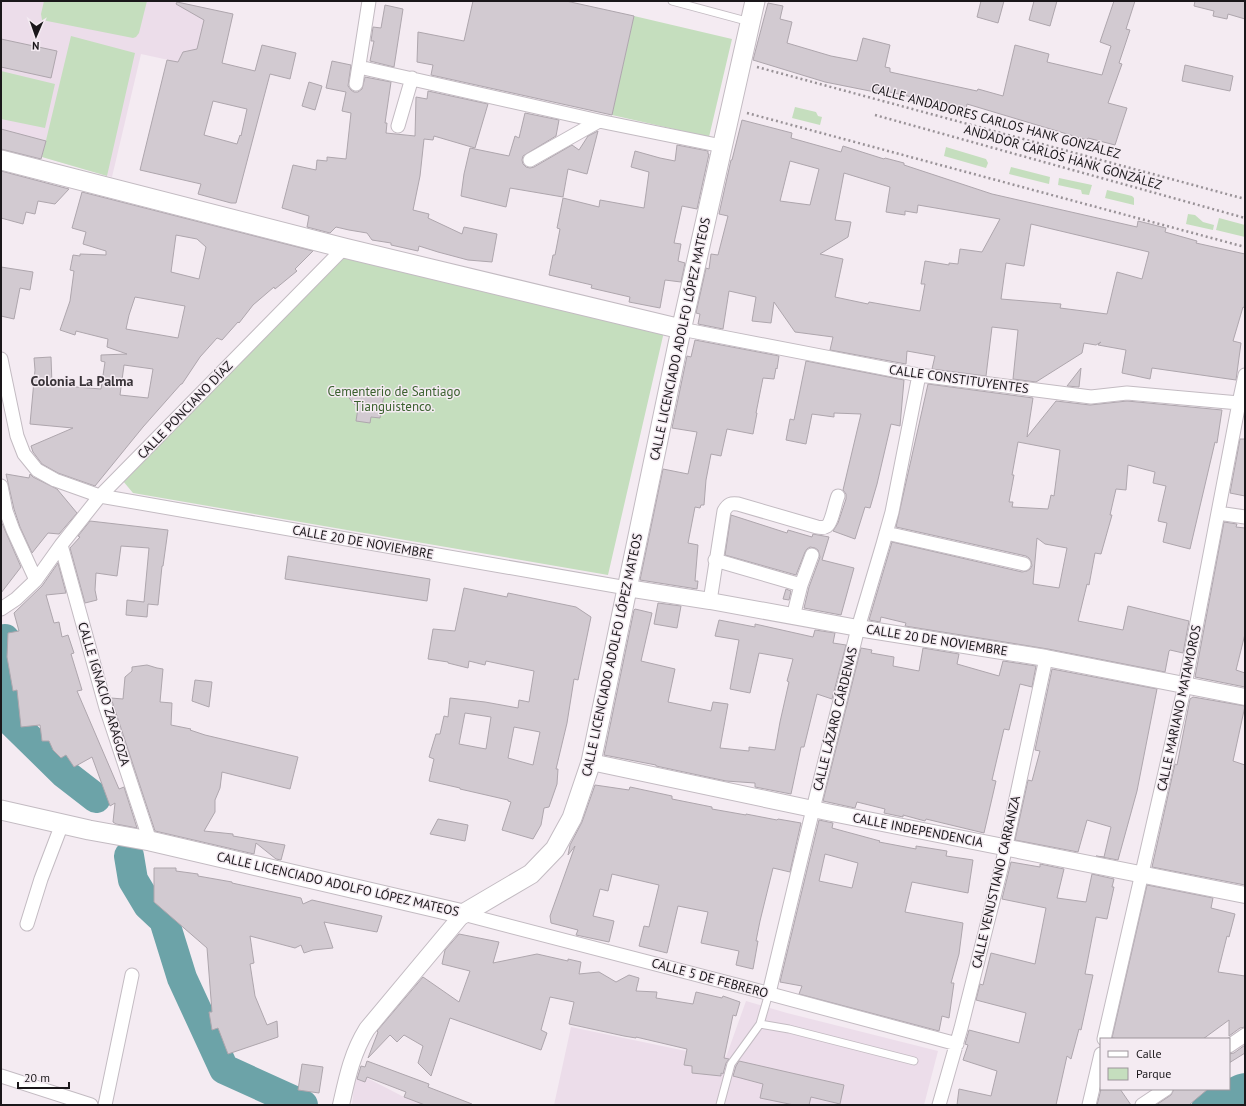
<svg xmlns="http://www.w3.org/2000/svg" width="1246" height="1106" viewBox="0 0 1246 1106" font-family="'PT Sans',sans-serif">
<rect width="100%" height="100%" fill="#f4ebf2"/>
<path fill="#ecddea" d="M1,1H175L233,14L219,71L141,54L112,177L1,145Z
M746,1001L787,1013L938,1051L924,1105H554L571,1027L686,1051L723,1055L726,1057Z
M355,1078L365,1082L367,1078L404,1097L425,1105H352Z"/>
<path fill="#c5debe" d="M44,1H147L139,33L136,37L133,38L42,20L41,14Z
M634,16L732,39L709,137L612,115Z
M71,36L135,53L107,176L42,157Z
M1,71L55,84L45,128L1,119Z
M795,107L816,112L818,116L822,117L820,125L792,118Z
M946,147L986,159L988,163L986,168L944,156Z
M1011,167L1050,177L1049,184L1009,174Z
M1059,178L1092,185L1089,195L1082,194L1081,190L1058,185Z
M1107,190L1132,196L1134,198V205L1105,198Z
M1188,214L1195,215L1203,222L1214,225L1213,230L1186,224Z
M1219,218L1245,225V237L1216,230Z
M343,253L666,323L608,575L133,493L123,481Z"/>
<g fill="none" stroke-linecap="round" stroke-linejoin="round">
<path stroke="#6ca3a8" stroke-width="30" d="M5,639L7,717L65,774L96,798
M129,856L133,880L148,905L164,920L182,978L224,1069L303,1105
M1207,1105L1241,1089L1245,1088"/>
</g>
<path fill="#d2cad1" stroke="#aea6ad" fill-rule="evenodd" d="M473,1H566L634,16L612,115L431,75L433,65L417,62L418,32L464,41Z
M981,1H1004L998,23L977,17Z
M1034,1H1057L1050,26L1029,20Z
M1114,1H1135L1126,29L1130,30L1119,63L1122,64L1108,103L1127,108L1115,145L1088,138L1087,140L967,104L966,109L885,91V94L825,82L753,60L768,3L783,6L780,19L792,22L787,43L831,56L857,61L863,38L890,45L885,67L890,68V72L977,91L978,89L1003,96L1015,45L1049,54L1047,62L1102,75L1111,46L1100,42Z
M1195,1H1245V19L1228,14L1227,19L1213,16L1214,11L1194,6Z
M177,2L233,14L222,63L255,71L262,45L296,53L290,79L270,74L236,203H231L198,194L201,184L140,170L167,60L178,62L183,52L197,49L204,20L176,4ZM213,101L247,109L241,136L240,135L237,144L204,135Z
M385,5L403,9L394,67L370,61L374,41H371L373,27L381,28Z
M1,39L57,51L51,78L1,67Z
M332,61L351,65L348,86L351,90L354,92H358L362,89L365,77L391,82L385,123H387L386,133L415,136L416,97L427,99L428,91L488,104L475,148L434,136L433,140L424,139L420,176L413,210L429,214L428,218L462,234L464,227L497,234L492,262L468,260L438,252L419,246L418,251L391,245V243L372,240L367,233L349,230L336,227L330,233L307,227L309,216L282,208L293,165L316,170L317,160L327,161V157L346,159L351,113L342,111L346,92L326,88Z
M1185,65L1233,76L1230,91L1182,81Z
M309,82L322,86L315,110L302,106Z
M525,113L559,120L556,136L523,156L522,160L523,164L526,167L530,168L534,167L572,145L579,150L588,136L598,131L587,174L568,169L563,197L510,188L506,207L461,196L464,174L470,148L509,156L515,136L519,138Z
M742,120L792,133L791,138L841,152L843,146L884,159L885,158L904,163V165L992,194L1137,227L1138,221L1166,228L1165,232L1197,241L1196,243L1245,254V308L1243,307L1233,341L1241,343L1236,380L1152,368L1150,379L1122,373L1126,350L1098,345L1101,342L1096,345L1084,343L1082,353L1036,382L1013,379L1018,330L992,327L986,376L932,369L935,356L907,351L906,364L830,350L833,337L795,332L774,302L771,323L752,321L756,297L729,291L723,329L698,324L700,314L696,313L706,268L709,269L711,254L718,255L728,216L719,214L731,160H732ZM790,161L819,169L810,205L780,201ZM844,173L890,187L886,212L905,215V211L917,213L918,205L1000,219L982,252L960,249L958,264L949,263V265L925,261L921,284H925L920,311L869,302L868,304L835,297L843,259L820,254L848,237L851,222L835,220ZM1031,224L1149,252L1142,279L1117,272L1107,314L1060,308L1061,304L1001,299L1006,263L1024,266Z
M1,129L46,141L41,159L1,149Z
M677,145L708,151V154H709L697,209L682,206L674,243L681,244L678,261L685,263L681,282L665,280L660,308L629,302L630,297L591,288L592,285L549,275L553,255H555L560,229L557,228L563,198L599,207L600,200L644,208L649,172L631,167L635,151L660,158L675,161Z
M1,171L69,189L55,204L38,201L35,214L26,212L23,224L1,218Z
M82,192L313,251L295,269L297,271L275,289L274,287L253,305L239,323L238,322L222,340L217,338L200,357L182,384H181L143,427L95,486L58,473L42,464L33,452L31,446L73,428L30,424L35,370L34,358L51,357L52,385L101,389L105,362L101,361V355L127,354L107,347L108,339L76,331L75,335L60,330L70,301L74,271L70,270L73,255L80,256V254L106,255V251L83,244L86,232L72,228ZM176,235L197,239L206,247L199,279L171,272ZM135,297L185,306L178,338L126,329L129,315ZM124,365L153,369L148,398L120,395Z
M1,267L33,272L30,290L20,288L14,319L1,316Z
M695,340L779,356L777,369L776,368L774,379L763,378L756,413H757L753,434L727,429L721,456L711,454L706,480L704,505H701L700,508L695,507L688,543L698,545L695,581H698L697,589L640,580L663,469L688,474L697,432L672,428L687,356L691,357Z
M806,361L904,380L900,426L891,424L877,484L870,508L865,507L855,539L833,531L838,523L846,499V494L843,490L861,414L834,413V417L812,414L806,444L786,440L790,419L794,420Z
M1081,368L1079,387L1067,386Z
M928,384L1033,398L1027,437L1056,401L1090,405L1127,401L1222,410L1217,443L1215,442L1190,549L1163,542L1167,523L1158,521L1166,486L1153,483L1155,472L1128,465L1126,490L1116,489L1110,515H1112L1101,554L1095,553L1089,585L1087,584L1078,621L1123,630L1128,606L1189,621L1183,653L1170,650L1169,651L1165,672L1048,649L905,626L906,623L881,617L880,622L869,620L892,542L1022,572L1027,571L1030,569L1032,566L1031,561L1029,558L1026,556L896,527ZM1018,442L1060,450L1054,496L1051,495L1048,509L1012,507L1013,502H1009L1014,475H1012ZM1037,538L1045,544L1067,548L1059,588L1033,584Z
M360,391L384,395L380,418L371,417L370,423L356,421L358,408L349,398Z
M1240,439H1245V496L1230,493Z
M6,474L29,478L30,474L33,477L57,489L77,513L59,534L48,533L32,553L20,527L14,509Z
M731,515L787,533L788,530L812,537L813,534L829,537L822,560L854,568L841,615L804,608L809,587L820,557L818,550L815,548L810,547L807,549L805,552L796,575L725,555Z
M1,521L21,567L1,593Z
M90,521L168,530L163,566H162L158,605L148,604L147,617L126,615L127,600L144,602L149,548L121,546L117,576L96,573L95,590L97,600L85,603L70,548L80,537L78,536Z
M1224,522L1237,524L1236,527L1245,528V634L1236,670L1245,673V687L1195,677Z
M288,556L430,579L427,601L285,579Z
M58,563L66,593L46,595L54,623L59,622L62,637L68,635L74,653L71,654L82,690L77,691L119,789L124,787L137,828L116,824L113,822L115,803L110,806L92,757L74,767L66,755L61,758L53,750L49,741H42L40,725L21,727L17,690L13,691L7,657L8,633L19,631L14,613L42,586Z
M464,588L507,597L508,593L576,607L591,617L578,680L574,679L567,723L556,769H558L557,784L549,807L544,808L541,825L533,839L502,830L511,802L508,801V800L460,789V788L429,781L434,759L429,757L436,734H440L444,716L448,717L450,698L485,702L518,708L519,700L529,702L534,671L486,661L485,665L469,661L468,668L448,663V662L428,659L433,629L455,631ZM465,713L491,717L486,749L459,744ZM514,727L540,732L533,765L508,758Z
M786,589L791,591L789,600L783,599Z
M658,603L681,606L677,628L654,624Z
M635,609L652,613L641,661L675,669L668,702L711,711L713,702L728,704L720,748L749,751V747L775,750L780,722L789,682L787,681L793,659L759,653L750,693L730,689L739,640L715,636L719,620L755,627V624L813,637L815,630L835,633L833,643L846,645L832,699L817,694L804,747H801L791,794L755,787V783L726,781L656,766V765L604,755L634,610Z
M861,648L872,650L871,653L894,657L893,666L919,671L923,648L959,654L957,664L999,676L1003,661L1036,666L1032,687L1020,684L1009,730L1004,729L992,780L996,781L984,833L926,819L925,821L903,815V817L884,813L885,809L857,802L855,808L823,801Z
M147,665L157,668L163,669L160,702L172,703L171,725L191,729L190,730L205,735L298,757L290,789L222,772L220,788L215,800V812L204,831L233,834V836L285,845L281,860L276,859L256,843L254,854L155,831L111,698L123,699L125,677L132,671V667Z
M1052,669L1157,689L1137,791L1118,860L1096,856L1104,857L1111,827L1087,820L1078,852L1015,840L1028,780L1032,781L1040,751L1035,750Z
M195,680L212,682L209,707L192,701Z
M1193,697L1245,706L1233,761L1245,765V885L1152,867L1175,764L1177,765L1190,699Z
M595,785L629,790L630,787L672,796V799L712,807V809L746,815V814L777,820L778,819L801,823L790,872L773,868L760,921L756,941H758L753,969L736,965L739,951L701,943L708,912L678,906L667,953L639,946L644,926L649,927L659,885L612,874L608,891L600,889L593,916L614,921L609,942L576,935L578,930L551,923L550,916L575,846L568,855L570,845L582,822Z
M438,819L468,825L465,841L430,834Z
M819,820L833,823L832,828L880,841L879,842L916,849V846L947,851L946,856L973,860L968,893L912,882L905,912L963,923L959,954L951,983H954L949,1018L942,1016L939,1031L799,994L802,986L780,982ZM825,854L858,863L852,888L819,881Z
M1011,862L1040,867V864L1064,869L1057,898L1086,902L1092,874L1114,879L1112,887H1114L1107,919L1096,917L1085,974L1093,975L1081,1030L1079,1029L1071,1059L1067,1056L1056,1105H957L959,1089L991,1096L997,1071L963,1060L968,1045L965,1044L969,1030L1019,1043L1026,1013L976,1000L980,984L983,985L991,953L1035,964L1046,908L1002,899Z
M154,868H176V871L198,874V876L232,882V883L301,898L303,904L312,900L382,916L377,932L324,922L333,948L313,950L304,953L301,945L295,948L250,936L254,963L250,964L255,996L267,1025L277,1021L278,1037L228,1054L218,1028L212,1030L209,1012H212L207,948L154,902Z
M1147,885L1213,898L1211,908L1235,914L1229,937L1227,936L1218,972L1245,976V1027L1240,1028L1229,1036V1020L1203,1039H1119L1112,1038Z
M459,934L499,942L493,963L537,954L568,961V959L581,962L579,974L599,972L616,982L629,975L639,978L636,991L657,992L656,998L693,1004L696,992L722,998L723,996L740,1002L736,1016L733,1015L724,1058L729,1059L726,1063L723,1074L721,1073V1076L692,1073V1066L684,1065L687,1049L636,1037V1038L624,1036L569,1024L574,1002L550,997L541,1030L547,1033L541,1050L450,1018L431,1076L418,1063L423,1046L404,1035L397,1042L390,1035L368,1058L378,1032L377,1031L423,977L459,1002L470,971L442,964L445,950Z
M1245,1045V1053L1229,1063V1054L1234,1053Z
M367,1061L429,1084L428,1087L472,1104L471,1105H425L404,1097L406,1092L367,1077L365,1082L357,1079L361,1066L365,1067Z
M739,1061L844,1085L840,1104L811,1097L809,1105H794L760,1098L763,1084L733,1076L736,1066Z
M302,1064L323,1067L319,1093L298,1090Z
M1101,1089H1120L1131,1105H1097Z
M1174,1089H1208L1189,1105H1156L1171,1095Z"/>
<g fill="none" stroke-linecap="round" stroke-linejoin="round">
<defs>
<path id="service" d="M672,1L750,22
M760,1024L789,1029L914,1061
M720,1105L731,1064L760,1024L769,993"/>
<path id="minor" d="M359,67L599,121L722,146
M356,84L369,1
M398,126L412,78
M530,160L599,121
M681,329L919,375L1091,397L1127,393L1239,403
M1,359L17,436L24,454L37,470L55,480L100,496L627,588
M1,486L6,511L13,530L36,580
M1218,513L1245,517
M886,533L1024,564
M61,545L106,708L150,841
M715,560L801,585
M710,601L724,511C728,504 731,503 738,504L817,527C821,528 824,528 827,526C832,522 835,503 838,496
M1,609L16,599L36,580L61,545L100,496L344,248
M793,617L801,585L812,555
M463,914L748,988L957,1044
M27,924L41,879L62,824
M769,993L813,809L858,628L883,544L892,512L919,375
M1104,1039L1185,685L1239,403L1245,375
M1229,1046L1245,1035
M1,1076L91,1105
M105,1105L132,975
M939,1105L961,1028L1001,869L1046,658
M1089,1105L1101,1054
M1142,1105L1166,1089"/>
<path id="tertiary" d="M627,588L710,601L858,628L1046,658L1245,697
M591,762L827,812L1245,895
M341,1105C347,1078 352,1053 367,1029L463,914"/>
<path id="secondary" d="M1,160L344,248L681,329
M1,810L89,830L150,841L463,914L531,874L555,849L572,818L591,762L678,344L755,1"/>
</defs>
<use href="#service" stroke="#c3bbc2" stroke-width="9"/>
<use href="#minor" stroke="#c3bbc2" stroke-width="15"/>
<use href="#tertiary" stroke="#c3bbc2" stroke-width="18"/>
<use href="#secondary" stroke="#c3bbc2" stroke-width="21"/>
<path stroke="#999297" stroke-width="2.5" stroke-dasharray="2 3" stroke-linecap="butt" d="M757,67L1245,199
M747,113L1245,247
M875,115L1245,218"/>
<use href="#service" stroke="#fff" stroke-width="7"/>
<use href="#minor" stroke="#fff" stroke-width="13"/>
<use href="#tertiary" stroke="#fff" stroke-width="16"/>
<use href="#secondary" stroke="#fff" stroke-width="19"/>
</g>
<g text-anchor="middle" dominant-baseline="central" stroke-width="3" stroke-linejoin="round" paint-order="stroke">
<g font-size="13" fill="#1a171a" stroke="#f4ebf2">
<text transform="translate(996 121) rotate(15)">CALLE ANDADORES CARLOS HANK GONZÁLEZ</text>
<text transform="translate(1063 157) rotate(16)">ANDADOR CARLOS HANK GONZÁLEZ</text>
<text transform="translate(680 339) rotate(-78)">CALLE LICENCIADO ADOLFO LÓPEZ MATEOS</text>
<text transform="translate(959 379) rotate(8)">CALLE CONSTITUYENTES</text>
<text transform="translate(185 410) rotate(-46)">CALLE PONCIANO DÍAZ</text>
<text transform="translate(363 542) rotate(10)">CALLE 20 DE NOVIEMBRE</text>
<text transform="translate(937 640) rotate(9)">CALLE 20 DE NOVIEMBRE</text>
<text transform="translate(612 655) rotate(-78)">CALLE LICENCIADO ADOLFO LÓPEZ MATEOS</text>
<text transform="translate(104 694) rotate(73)">CALLE IGNACIO ZARAGOZA</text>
<text transform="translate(1179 708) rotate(-78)">CALLE MARIANO MATAMOROS</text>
<text transform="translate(835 719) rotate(-76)">CALLE LÁZARO CÁRDENAS</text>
<text transform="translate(918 830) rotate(11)">CALLE INDEPENDENCIA</text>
<text transform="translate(996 882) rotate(-77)">CALLE VENUSTIANO CARRANZA</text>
<text transform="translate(338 884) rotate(13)">CALLE LICENCIADO ADOLFO LÓPEZ MATEOS</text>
<text transform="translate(710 978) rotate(15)">CALLE 5 DE FEBRERO</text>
</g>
<g font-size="13" fill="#3b612f" stroke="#f4ebf2">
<text x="394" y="391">Cementerio de Santiago<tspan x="394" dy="15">Tianguistenco.</tspan></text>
</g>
<g font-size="14" font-weight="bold" fill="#393338" stroke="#f4ebf2">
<text x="82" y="381">Colonia La Palma</text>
</g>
</g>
<rect width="1246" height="1106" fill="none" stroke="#1a171a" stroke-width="4"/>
<rect x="1100" y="1038" width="130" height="52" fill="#f4ebf2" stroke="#9d969c"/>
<rect x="1108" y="1051" width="20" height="6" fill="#ffffff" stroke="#9d969c"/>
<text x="1136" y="1058" font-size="12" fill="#1a171a">Calle</text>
<rect x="1108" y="1068" width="20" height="12" fill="#c5debe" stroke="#9d969c"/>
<text x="1136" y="1078" font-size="12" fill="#1a171a">Parque</text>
<g transform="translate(36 36) rotate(182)" stroke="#f4ebf2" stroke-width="3" paint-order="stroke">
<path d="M0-3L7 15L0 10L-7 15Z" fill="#1a171a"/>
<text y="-6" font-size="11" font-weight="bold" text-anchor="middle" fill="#1a171a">N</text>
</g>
<path d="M18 1082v6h51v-6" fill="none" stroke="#1a171a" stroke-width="2"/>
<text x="24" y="1082" font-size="12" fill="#1a171a" stroke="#f4ebf2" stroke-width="3" paint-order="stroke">20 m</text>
</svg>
